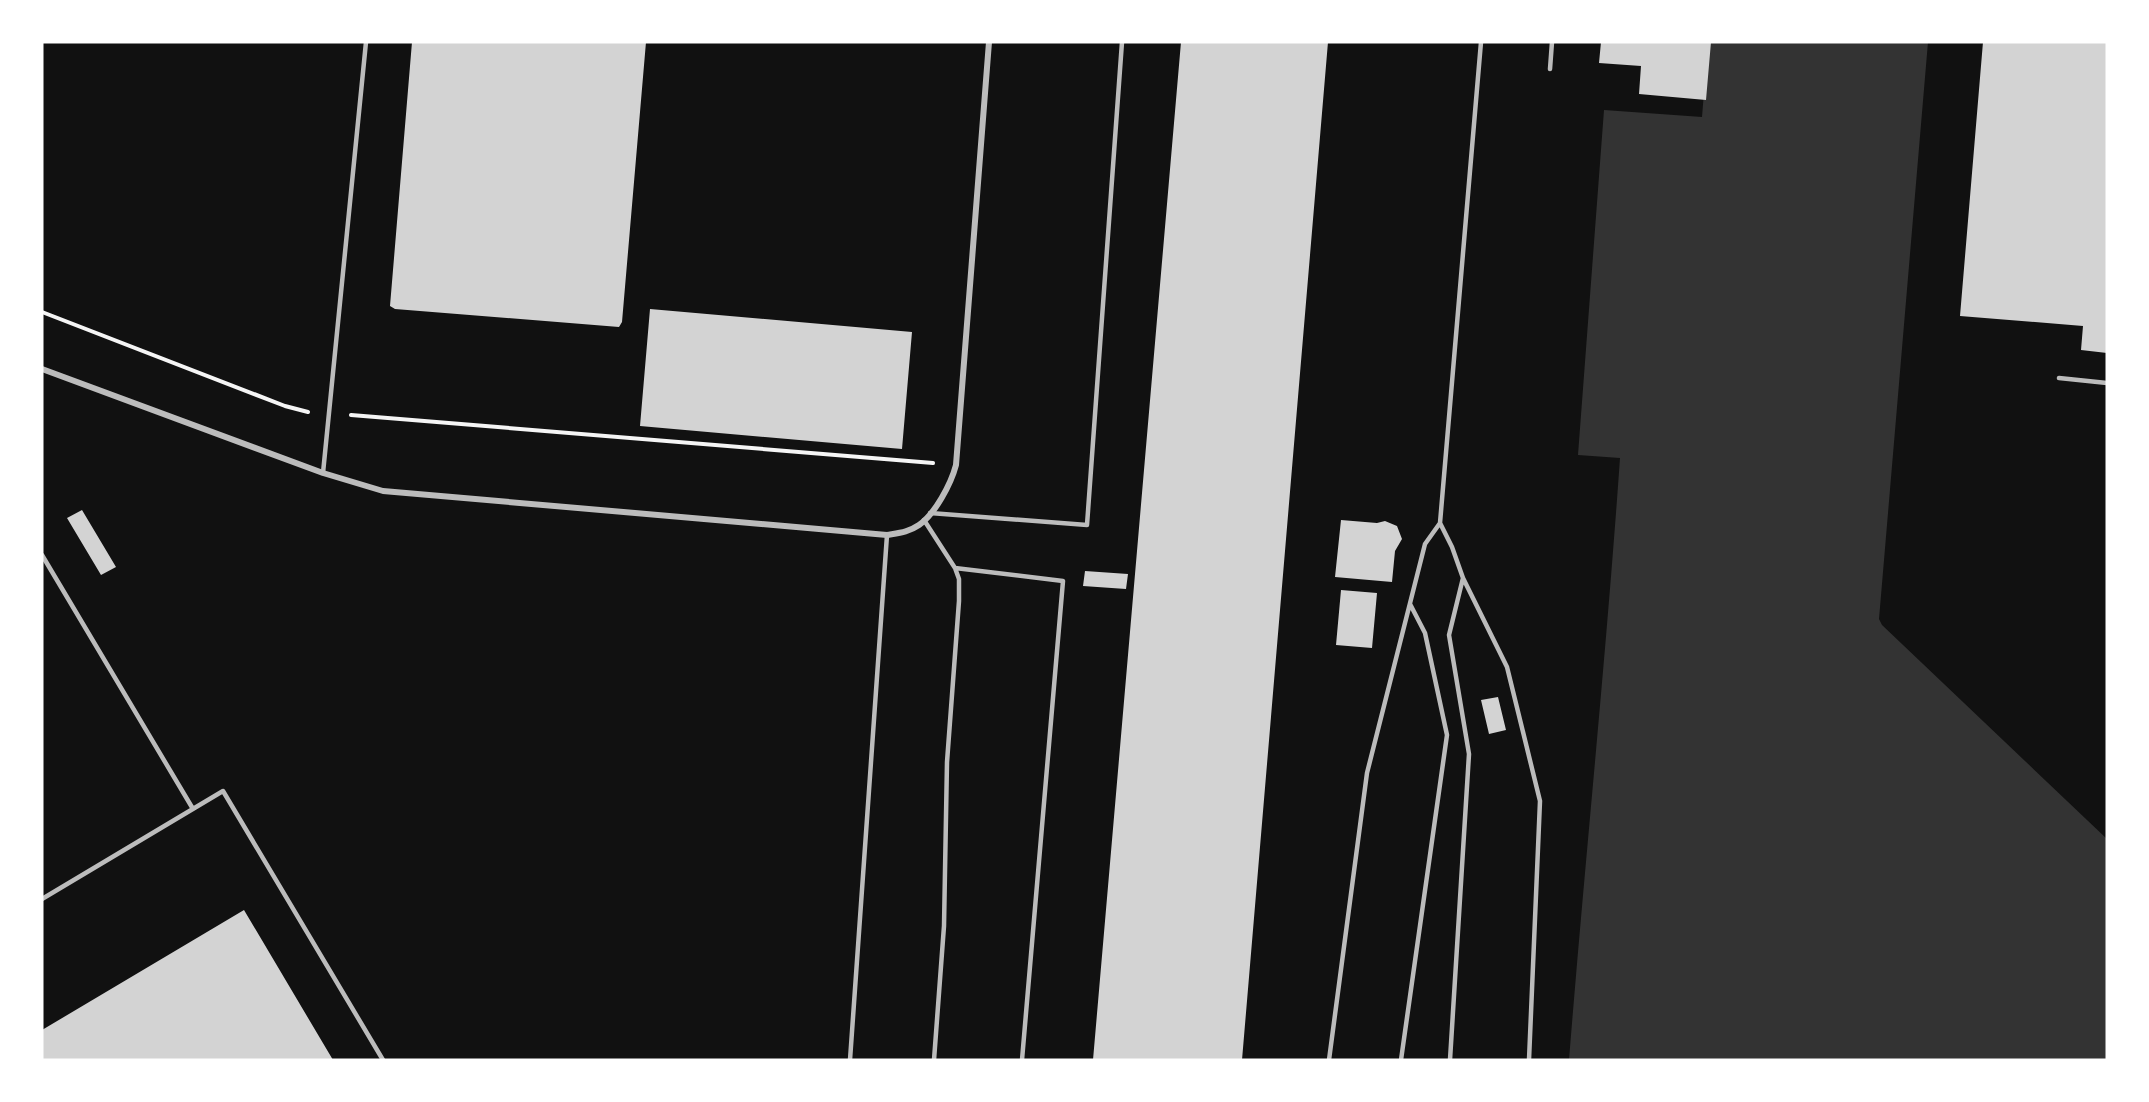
<svg xmlns="http://www.w3.org/2000/svg" width="2149" height="1102" viewBox="0 0 2149 1102" font-family="'Fira Sans Condensed',sans-serif">
<rect width="100%" height="100%" fill="#111"/>
<path fill="#333" d="M1708,42H1928L1879,619L1882,625L2107,839V1060H1569C1585,859 1606,659 1620,458L1578,455L1604,110L1702,117Z"/>
<path fill="#d3d3d3" d="M412,42H646L622,322L619,327L395,309L390,306Z
M1181,42H1328L1242,1060H1093Z
M1601,42H1711L1706,100L1639,94L1641,66L1599,63Z
M1983,42H2107V353L2081,350L2083,326L1960,316Z
M650,309L912,332L902,449L640,426Z
M82,510L116,567L101,575L67,518Z
M1341,520L1377,523L1385,521L1397,526L1402,539L1395,551L1392,582L1335,577Z
M1085,571L1128,574L1126,589L1083,586Z
M1341,590L1377,593L1372,648L1336,645Z
M1498,697L1506,730L1489,734L1481,700Z
M244,910L333,1060H42V1030Z"/>
<g fill="none" stroke-linecap="round" stroke-linejoin="round">
<path stroke="#f5f5f5" stroke-width="4" d="M42,312L285,406L308,412
M351,415L933,463"/>
<path stroke="#bcbcbc" stroke-width="4.5" d="M1550,69L1552,42
M2059,378L2107,383
M323,473L366,42
M930,513L1087,525L1122,42
M924,520L955,568L959,579V601L947,762L944,926L934,1060
M1440,523L1481,42
M42,555L193,809
M955,568L1063,581L1022,1060
M42,899L223,791L383,1060
M850,1060L887,535
M1329,1060L1367,773L1425,544L1440,523L1452,547L1463,578L1507,667L1540,801L1529,1060
M1401,1060L1447,735L1425,633L1410,604
M1450,1060L1469,754L1449,635L1463,578"/>
<path stroke="#bcbcbc" stroke-width="6" d="M42,369L323,473L383,491L887,535C898,533 909,532 919,525C935,514 951,484 956,465L989,42"/>
</g>
<rect width="2149" height="1102" fill="none" stroke="#ffffff" stroke-width="87"/>
</svg>
